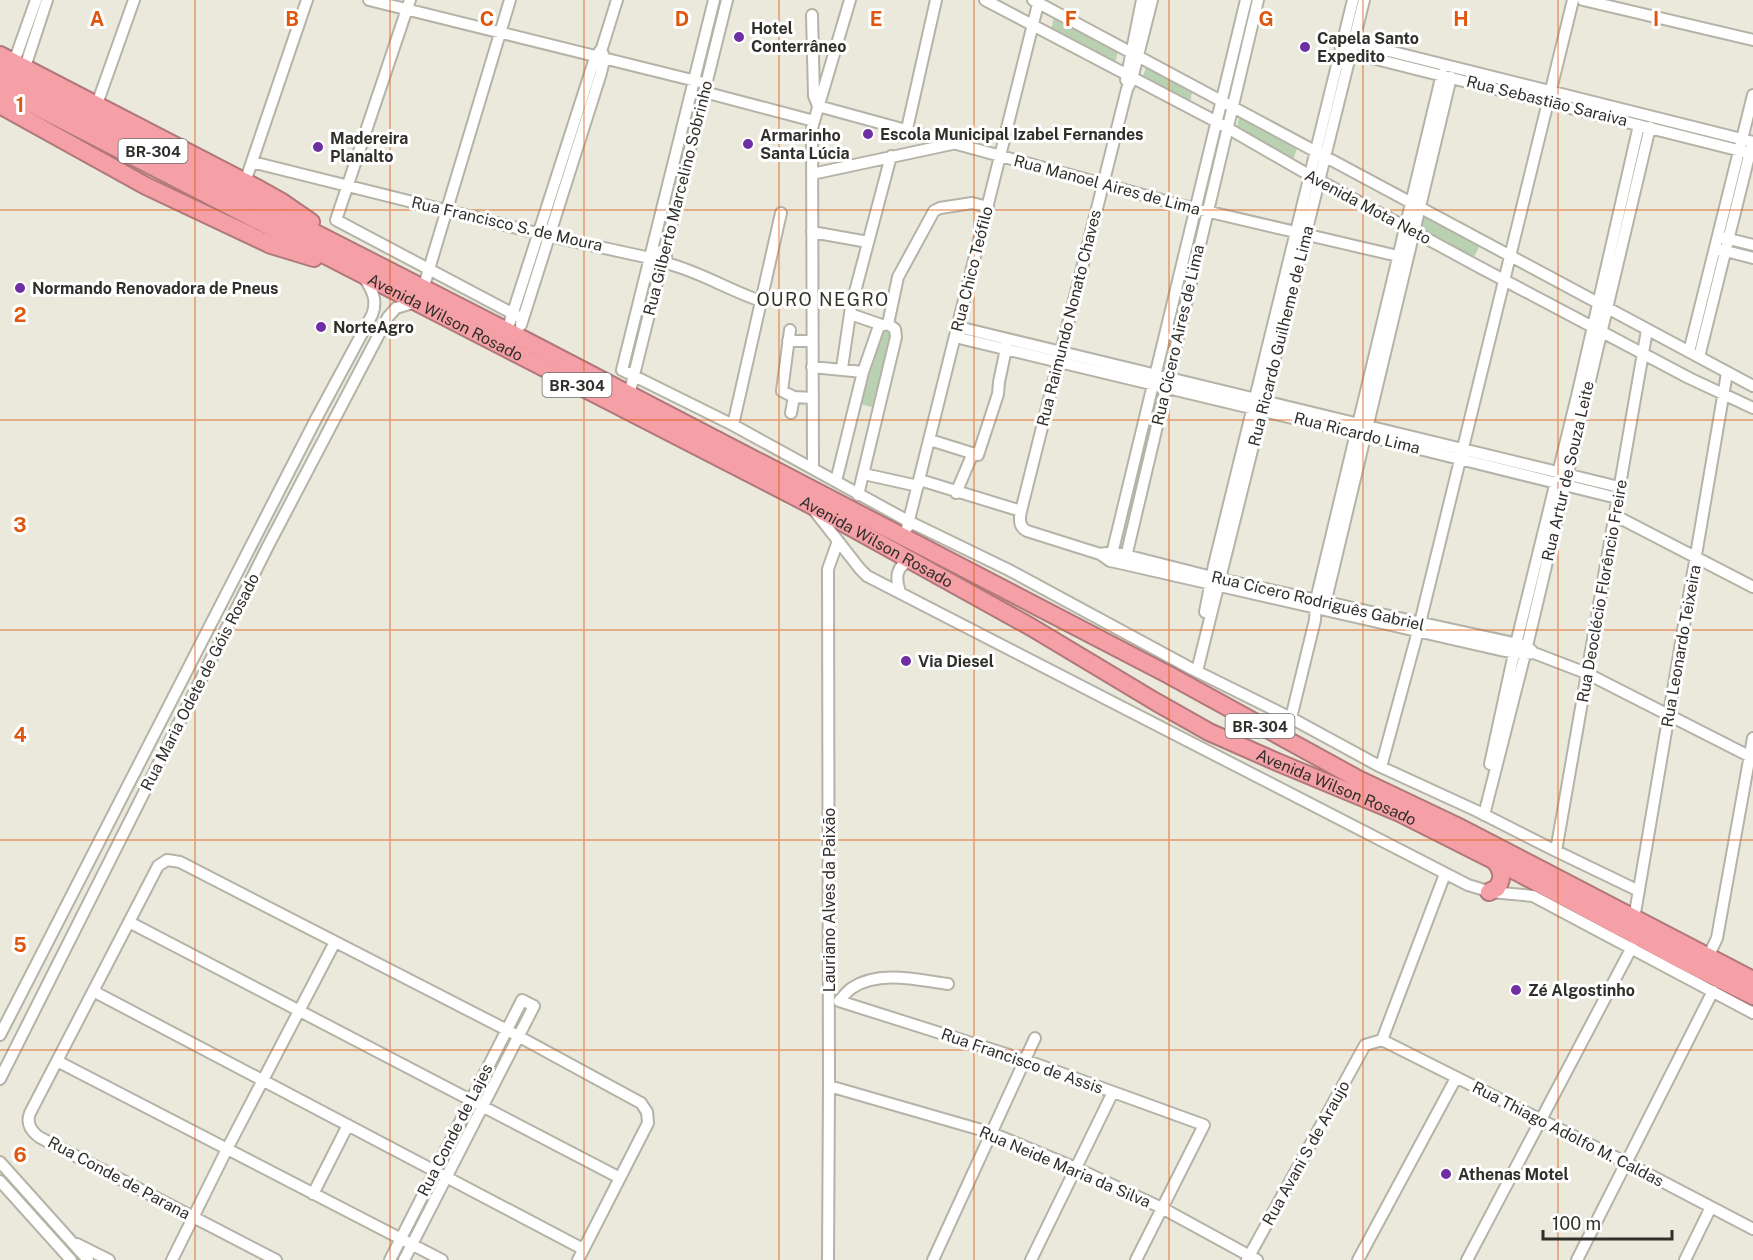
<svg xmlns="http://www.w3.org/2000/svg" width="1753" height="1260" viewBox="0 0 1753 1260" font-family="'Public Sans',sans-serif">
<rect width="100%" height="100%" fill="#ebe9dc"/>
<path fill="#b8d1b1" d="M1054,16L1118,51L1115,64L1051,31Z
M1146,66L1192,91L1190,103L1143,77Z
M1239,117L1298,146L1293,160L1237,128Z
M1424,212L1480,245L1473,259L1419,229Z
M887,330L892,333L872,407L861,404L882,332Z"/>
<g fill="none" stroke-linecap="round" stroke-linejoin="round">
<defs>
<path id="minor" d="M369,0L700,82
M410,0L336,220L523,319
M714,0L622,370L733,425L908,521L1009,570L1192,669L1291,718L1381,767L1477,811L1556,851L1639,891
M985,0L1217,122L1309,175L1483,269L1689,378L1753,408
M1033,0L1753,386
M1152,0L1132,79L1127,89L1021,511C1019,519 1019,527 1027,531L1100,554L1110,561L1124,564L1500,650L1524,654L1534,653
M1583,0L1753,40
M812,15L814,96L818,106
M1349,41L1753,142
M1344,51L1753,154
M14,62L36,0
M25,67L47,0
M1126,80L1142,0
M704,92L814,121
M97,104L134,0
M818,106L1180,205L1398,256
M907,129L936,0
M252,162L549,236L650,258L666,248V263C701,272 728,290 761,301
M812,174L952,144
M245,182L307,0
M812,232L868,242
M1721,237L1753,245
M1718,249L1753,258
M423,289L510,0
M850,314L882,325
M888,324L898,277L934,211L940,208L972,203L988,207
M521,325L601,73L604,60L603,54
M958,327L1619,487
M790,330L782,391L794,397L813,398
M507,331L595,58L602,48L617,0
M955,337L1355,433L1617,498
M788,341H812
M1689,352L1753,95
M1699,357L1751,148
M812,367L863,372
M842,368L851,307L891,156
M629,395L727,0
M791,413L794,397
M733,425L781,213
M930,440L978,455L998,394L999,382L1007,344
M813,468L812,128L850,0
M864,474L918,486
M920,480L1021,511
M836,481L863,372L879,326L888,324L895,329L896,337L858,495
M956,493L973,453
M813,509L860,569L867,576L1468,885L1491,892L1533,896L1753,1013
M1614,515L1753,587
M907,528L1039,0
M1100,554L1113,552L1220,579L1527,646L1534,653L1586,673L1753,758
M1111,558L1246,0
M1125,561L1258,0
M900,592C895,578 896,564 912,561
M1324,608L1451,77
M1205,612L1214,565L1353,0
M1197,671L1364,0
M1291,718L1315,620L1316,600L1442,74
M1490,764L1516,644L1578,392L1639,125
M1381,767L1418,631L1573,0
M1484,815L1527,646L1650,127
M1556,851L1647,330
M1634,919L1727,373
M129,922L620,1178
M1708,957L1717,938L1753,738
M948,984C918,980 879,970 852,988C847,991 843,997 839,1001L1025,1060L1204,1125L1136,1260
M93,991L583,1249
M0,1035L316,419L372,315C378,300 372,290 364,277
M1382,1040L1627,1163L1753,1229
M1382,1040L1445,874
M57,1061L442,1260
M0,1079L268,546L388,317L396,308L416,302
M829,1086L992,1133L1076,1168L1162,1208L1257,1260
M0,1162L88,1260
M0,1181L71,1260
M313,1194L348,1125
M77,1244L109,1260
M172,1260L227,1149L335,942
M276,1260L39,1137C31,1131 26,1123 30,1113L158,866L167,860L180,862L505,1029L641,1103L647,1112L648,1123L578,1260
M390,1260L522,1000L534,1006L404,1260
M828,1260L829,1086L828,569L838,541
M933,1260L1035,1038
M1031,1260L1113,1092
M1247,1260L1365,1045L1382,1040
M1358,1260L1456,1078
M1467,1260L1632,947
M1577,1260L1713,991
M1685,1260L1711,1207"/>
<g id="highway">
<path d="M0,55L257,188L282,202L311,222"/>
<path d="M0,72L517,336L1169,675L1358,779L1461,828L1753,980"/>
<path id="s1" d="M0,88L809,504L1031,627L1156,702L1209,732L1277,762L1400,813L1517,872L1677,958L1753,996"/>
<path d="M0,105L146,186L271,245L314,258"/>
<path d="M1489,892L1497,888C1504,877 1502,870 1494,860"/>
</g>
</defs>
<use href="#minor" stroke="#b5b3a7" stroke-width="14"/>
<use href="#highway" stroke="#b0787b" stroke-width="20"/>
<use href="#minor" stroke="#fff" stroke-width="10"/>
<use href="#highway" stroke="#f5a0a6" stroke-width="16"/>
</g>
<path fill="none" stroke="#df570e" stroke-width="1.5" stroke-opacity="0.55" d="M195,0V1260M390,0V1260M584,0V1260M779,0V1260M974,0V1260M1169,0V1260M1363,0V1260M1558,0V1260M0,210H1753M0,420H1753M0,630H1753M0,840H1753M0,1050H1753"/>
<g fill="#6e2fa4" stroke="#fff" stroke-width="2">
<circle cx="739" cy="37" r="6"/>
<circle cx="1305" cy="47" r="6"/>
<circle cx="868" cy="134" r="6"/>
<circle cx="748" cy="144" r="6"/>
<circle cx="318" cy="147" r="6"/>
<circle cx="20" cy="288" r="6"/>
<circle cx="321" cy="327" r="6"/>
<circle cx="906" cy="661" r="6"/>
<circle cx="1516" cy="990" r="6"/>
<circle cx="1446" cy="1174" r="6"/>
</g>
<g text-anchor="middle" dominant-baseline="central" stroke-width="6" stroke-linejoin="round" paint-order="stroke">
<g fill="#fff" stroke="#6e6d6b" stroke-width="1.5">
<rect x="118.5" y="139" width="69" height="24" rx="4.5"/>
<rect x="542.5" y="373" width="69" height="24" rx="4.5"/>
<rect x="1225.5" y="714" width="69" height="24" rx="4.5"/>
</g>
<g font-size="15" font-weight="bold" fill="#302f2b">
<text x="153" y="151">BR-304</text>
<text x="577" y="385">BR-304</text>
<text x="1260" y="726">BR-304</text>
</g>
<g font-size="16" font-weight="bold" fill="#302f2b" stroke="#fff" text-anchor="start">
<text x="751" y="28">Hotel<tspan x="751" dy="18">Conterrâneo</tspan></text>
<text x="1317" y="38">Capela Santo<tspan x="1317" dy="18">Expedito</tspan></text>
<text x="880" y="134">Escola Municipal Izabel Fernandes</text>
<text x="760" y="135">Armarinho<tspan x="760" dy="18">Santa Lúcia</tspan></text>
<text x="330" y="138">Madereira<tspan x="330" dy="18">Planalto</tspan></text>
<text x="32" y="288">Normando Renovadora de Pneus</text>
<text x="333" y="327">NorteAgro</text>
<text x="918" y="661">Via Diesel</text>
<text x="1528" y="990">Zé Algostinho</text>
<text x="1458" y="1174">Athenas Motel</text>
</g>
<g font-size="16" fill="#302f2b" stroke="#fff">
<text transform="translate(1547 101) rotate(14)">Rua Sebastião Saraiva</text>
<text transform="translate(1107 185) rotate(15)">Rua Manoel Aires de Lima</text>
<text transform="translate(678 198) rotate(-76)">Rua Gilberto Marcelino Sobrinho</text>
<text transform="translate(1368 207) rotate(28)">Avenida Mota Neto</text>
<text transform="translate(507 224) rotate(13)">Rua Francisco S. de Moura</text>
<text transform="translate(972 269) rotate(-76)">Rua Chico Teófilo</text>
<text stroke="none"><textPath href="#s1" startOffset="501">Avenida Wilson Rosado</textPath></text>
<text transform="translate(1069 318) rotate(-76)">Rua Raimundo Nonato Chaves</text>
<text transform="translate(1178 335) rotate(-77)">Rua Cícero Aires de Lima</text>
<text transform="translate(1281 336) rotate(-76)">Rua Ricardo Guilheme de Lima</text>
<text transform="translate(1357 433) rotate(14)">Rua Ricardo Lima</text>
<text transform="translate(1568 471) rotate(-77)">Rua Artur de Souza Leite</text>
<text stroke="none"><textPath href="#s1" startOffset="987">Avenida Wilson Rosado</textPath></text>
<text transform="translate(1602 591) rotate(-80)">Rua Deoclécio Florêncio Freire</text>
<text transform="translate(1318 601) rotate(13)">Rua Cícero Rodriguês Gabriel</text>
<text transform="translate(1681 646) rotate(-80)">Rua Leonardo Teixeira</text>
<text transform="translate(200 682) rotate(-63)">Rua Maria Odete de Góis Rosado</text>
<text stroke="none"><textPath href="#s1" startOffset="1509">Avenida Wilson Rosado</textPath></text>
<text transform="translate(829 900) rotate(-90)">Lauriano Alves da Paixão</text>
<text transform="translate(1022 1061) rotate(19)">Rua Francisco de Assis</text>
<text transform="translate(455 1130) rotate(-63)">Rua Conde de Lajes</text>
<text transform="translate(1568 1134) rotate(27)">Rua Thiago Adolfo M. Caldas</text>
<text transform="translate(1306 1153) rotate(-61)">Rua Avani S de Araujo</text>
<text transform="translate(1065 1167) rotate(23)">Rua Neide Maria da Silva</text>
<text transform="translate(119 1178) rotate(28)">Rua Conde de Parana</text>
</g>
<g font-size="18" letter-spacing="1.5" fill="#353329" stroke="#fff">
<text x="823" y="299">OURO NEGRO</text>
</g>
</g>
<g font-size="20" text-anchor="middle" font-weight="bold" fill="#df570e" stroke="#fff" stroke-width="6" stroke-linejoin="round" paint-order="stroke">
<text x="97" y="26">A</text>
<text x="292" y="26">B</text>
<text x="487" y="26">C</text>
<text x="682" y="26">D</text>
<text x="876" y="26">E</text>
<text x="1071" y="26">F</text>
<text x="1266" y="26">G</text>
<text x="1461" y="26">H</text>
<text x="1656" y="26">I</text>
<text x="20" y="112">1</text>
<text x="20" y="322">2</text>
<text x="20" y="532">3</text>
<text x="20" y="742">4</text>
<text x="20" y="952">5</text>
<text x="20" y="1162">6</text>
</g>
<path d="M1543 1230v9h129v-9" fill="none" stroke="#302f2b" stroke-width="3"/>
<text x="1552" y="1230" font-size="18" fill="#302f2b" stroke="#ffffff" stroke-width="4.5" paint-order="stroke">100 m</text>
</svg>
